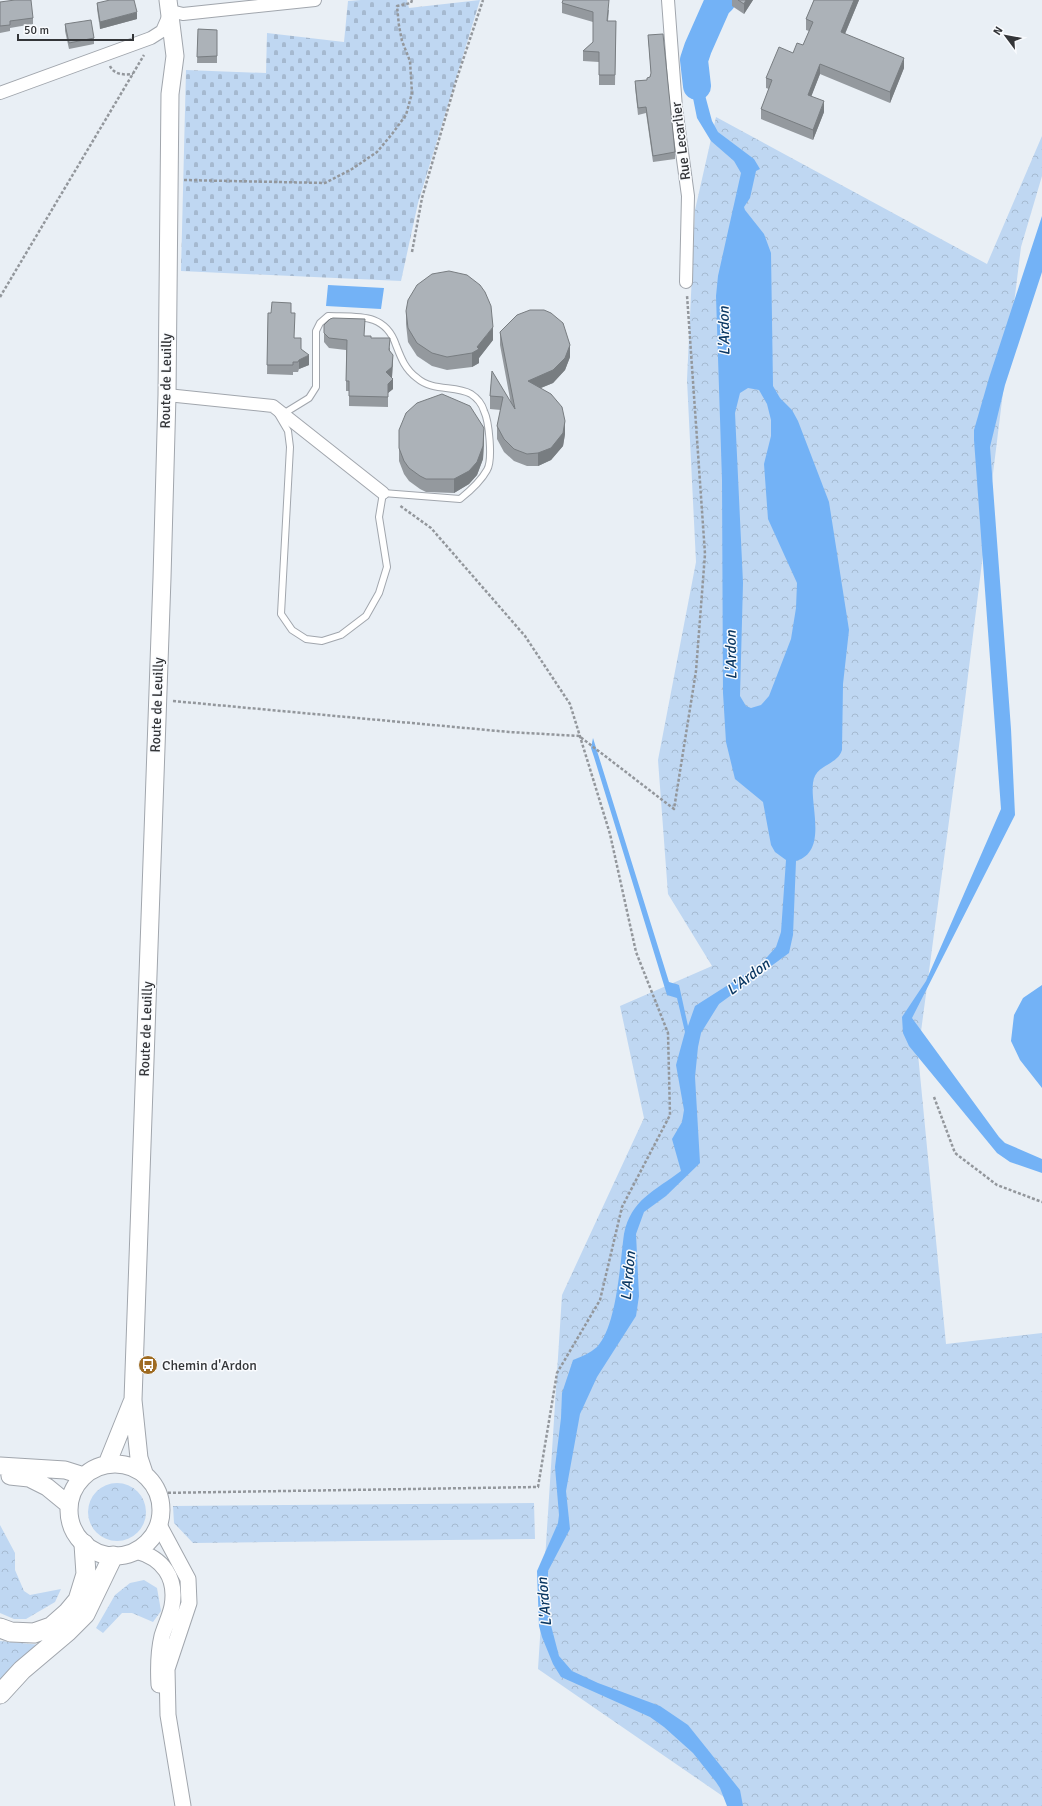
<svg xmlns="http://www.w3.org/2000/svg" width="1042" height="1806" viewBox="0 0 1042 1806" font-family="Signika,sans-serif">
<defs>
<pattern id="forest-crowns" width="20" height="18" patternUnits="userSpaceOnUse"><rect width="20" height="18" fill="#bfd7f2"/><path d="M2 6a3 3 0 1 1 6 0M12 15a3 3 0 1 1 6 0" fill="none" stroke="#a5b9d0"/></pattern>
<pattern id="cemetery-stones" width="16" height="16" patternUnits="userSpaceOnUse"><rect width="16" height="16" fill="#bfd7f2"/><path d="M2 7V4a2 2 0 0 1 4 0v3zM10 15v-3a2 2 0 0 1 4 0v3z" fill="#a5b9d0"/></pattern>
</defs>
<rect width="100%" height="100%" fill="#e9eff5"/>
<path fill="url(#forest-crowns)" d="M716,117L987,264L1042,136V176L1021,247L963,716L918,1054L946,1344L1042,1333V1806H737L538,1669L562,1295L644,1118L620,1006L712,966L668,894L658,760L696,562L687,380L695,210Z
M88 1512a29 29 0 1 1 58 0a29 29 0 1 1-58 0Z
M534,1503L535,1539L193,1543L174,1523L173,1506Z
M0,1525L15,1553V1570L24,1591L30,1595L61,1589L55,1602L26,1619H14L0,1613Z
M144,1580L157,1588L161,1611L153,1622L132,1613H122L103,1633L96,1628L115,1595L130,1583Z
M0,1641L41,1645L0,1686Z"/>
<path fill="url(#cemetery-stones)" d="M361,0H407L409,8L480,0L418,203L401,281L181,271L186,70L266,73L267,33L344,42L348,1Z"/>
<path fill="#73b2f6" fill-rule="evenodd" d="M713,0H728L720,11L706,41L697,37Z
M694,46L703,50L698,69L712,121L718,132L754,159L760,169L756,171L750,198L744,207L745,210L764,234L771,253L773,386L780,398L792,410L798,421L829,502L849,630L843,684L842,750C837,766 815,764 813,783C810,806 828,852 796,861L793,935L789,953L719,1004L701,1033L698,1047L695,1077L700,1163L666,1196L644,1212L636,1234L639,1296L636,1316L597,1377L580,1414L566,1491L570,1529L548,1571V1614L559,1656L572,1671L598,1683L660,1706L688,1725L740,1790L743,1806H727L720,1788L716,1782L693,1753L664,1727L650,1717L561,1677L553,1664L542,1637L539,1626L537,1571L558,1523L559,1515L555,1467L561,1418L562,1393L573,1360C581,1357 590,1353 597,1347C617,1326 620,1263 624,1234C631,1199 655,1191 681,1171L672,1139L682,1122L684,1110L676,1065L685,1032L677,998L667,995L594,757L591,748L593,738L669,982L679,985L688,1026L695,1006L761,964L776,947L781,932L786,860L775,852L771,845L763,802L735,779L726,742L723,693L722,480L716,296L718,276L741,173L734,161L711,141L697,118L686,63ZM748,388L759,390L767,404L771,420V436L764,464L768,519L797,583L796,608L791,639L769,696L761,705L751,708L746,706L740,696L743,583L735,413L740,393Z
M1042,216V272L1005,385L990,447L1011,729L1015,815L912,1018L999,1137L1005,1143L1042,1159V1173L1010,1162L997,1153L909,1046L903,1033L902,1017L926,981L1001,809L974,440V430L989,378Z
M328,285L384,288L381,309L326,306Z
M1042,985V1088L1020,1060L1011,1041L1014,1015L1023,998Z"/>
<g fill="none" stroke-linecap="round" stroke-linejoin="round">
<path stroke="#73b2f6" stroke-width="28" d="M697,86L694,60L698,48L717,5L722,0"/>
<defs>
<path id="service" d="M278,414L288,431L290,447L281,614L292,630L306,639L322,641L341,635L366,616L379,593L387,567L379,517L383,493L460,499C470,491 481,481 487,470C493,460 489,421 484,411C482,404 477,398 471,394C455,385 433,392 417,378C405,369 401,358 396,345C385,312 357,317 328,316L320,323L316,331V387L309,398L283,414"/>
<path id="minor" d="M668,0L676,108L688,196L686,282
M171,11L183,14L315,0
M0,93L151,38L162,31L169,15
M167,395L273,406L383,493"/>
<path id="tertiary" d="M159,1525L188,1579L189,1603L167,1669L168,1715L183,1806
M136,1551C163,1558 177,1578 172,1606C170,1616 165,1626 162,1636C158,1653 158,1668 159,1685"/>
<path id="secondary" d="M69 1510a46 46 0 1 1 92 0a46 46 0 1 1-92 0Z
M107,1464L132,1402
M0,1466L65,1470L84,1476
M144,1473L139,1458L133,1400L162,578L167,395L170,94L175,56L168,0
M10,1476L29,1478L47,1487L69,1505"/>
<path id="primary" d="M0,1628L11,1632L34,1633L51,1627L68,1612L78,1600L86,1574L84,1544
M0,1694L22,1670L67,1632L85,1614L113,1556"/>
</defs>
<use href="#service" stroke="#a1a6ad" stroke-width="8"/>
<use href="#minor" stroke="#a1a6ad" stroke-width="14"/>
<use href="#tertiary" stroke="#a1a6ad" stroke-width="17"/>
<use href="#secondary" stroke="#a1a6ad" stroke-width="19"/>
<use href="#primary" stroke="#a1a6ad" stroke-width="21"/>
<path stroke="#93979c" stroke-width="2.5" stroke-dasharray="3 2" stroke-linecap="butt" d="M110,66C114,75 125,75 133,74
M184,180L325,183L352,169L377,152L392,134L406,115L412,93L410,61L402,41L399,26L397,6L411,3L412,0
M412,252L422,198L456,81L483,0
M0,297L144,55
M173,701L509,732L579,736L674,809L696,671L705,554L687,295
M934,1097L955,1153L997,1185L1042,1202
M158,1493L538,1487L557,1373L600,1300L622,1207L670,1115L668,1033L636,952L610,834L570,704L525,636L431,528L399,505"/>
<use href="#service" stroke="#fff" stroke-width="6"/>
<use href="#minor" stroke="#fff" stroke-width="12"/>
<use href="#tertiary" stroke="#fff" stroke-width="15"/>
<use href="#secondary" stroke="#fff" stroke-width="17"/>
<use href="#primary" stroke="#fff" stroke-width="19"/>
</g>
<path fill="#94999e" d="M732,0H753L744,14L732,6Z
M814,0H859L845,34L904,68L890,103L820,74L811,96L824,112L813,140L761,119V109L769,89L766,88V78L793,53L803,45L809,31L806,30V19Z
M0,2L33,18V24L10,28V31L0,33Z
M97,3L137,19L100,29L97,9Z
M562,3L609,10L608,21H616L615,85H599V62L583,61V51L593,42V22L562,13Z
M65,24L94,38V44L69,49L65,31Z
M198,29L217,30V63H197Z
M648,35L675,152V159L653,162L646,113L638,115L635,87V81L647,80L650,77L651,74Z
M406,311L493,340L479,358V363L472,367L447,370L432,366L417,356L408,342L406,324Z
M268,313H291L294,338L301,349L309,365L299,369L298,372H293V375L267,374Z
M324,325L365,336L390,348V351L393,364L392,377L391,378L393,389L388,393V407L349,406V391H346V350L329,348L324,342Z
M500,332L570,357L565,370L553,383L541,388L565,434L563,446L551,460L538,466H527L514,461L504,452L497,439V426L501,410L490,409V396L492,371L511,404L500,345Z
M399,430L484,441L483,459L477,475L469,484L454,493L426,492L420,489L409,481L404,474L399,461Z"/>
<path fill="#787d81" d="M746,0H753L744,14V4Z
M854,0H859L841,43V32Z
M137,12V19L100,29V22Z
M904,58V68L890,103V92Z
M820,64V74L808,105V95Z
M824,101V112L813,140V130Z
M493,327V340L479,358V363L472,367V353Z
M570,345V357L565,370L553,383L528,393V381Z
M309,355V365L299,369V360Z
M393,355L392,377L386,382V372Z
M393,379V389L388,393V407V384Z
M565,421V434L563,446L551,460L538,466V453Z
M484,428V441L483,459L477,475L469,484L454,493V479Z"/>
<path fill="#acb2b8" stroke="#787d81" d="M15,0H31L33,18L10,21V25L0,26V2Z
M110,0H134L137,12L100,22L97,3Z
M563,0H609L607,21H616L615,75H599V52L583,51L593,42V12L562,3Z
M738,0H746L744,4Z
M814,0H854L841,32L904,58L890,92L820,64L808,95L824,101L813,130L761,109L772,80L766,78L779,47L793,53L797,43L803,45L813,22L806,19Z
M91,20L94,38L69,43L65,24Z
M198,29L217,30V56L197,57Z
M663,34L675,152L653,156L646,107L638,108L635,81L647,80V78L650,77L651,73L648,35Z
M449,271L467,275L480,285L485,292L491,306L493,327L477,347L479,349L472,353L447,357L432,353L417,343L408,328L406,311L408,300L417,285L432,274Z
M272,302L291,303V313H295L294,338H301V349L309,355L299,360L298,362H293V365H267L268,313H271Z
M530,310H544L551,313L563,323L570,345L565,358L553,370L528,381L551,394L562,407L565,421L563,433L551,448L538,453L527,454L514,449L504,439L497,426L503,397L490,396L492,371L515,409L500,332L517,315Z
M333,318L365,319L364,336H371V338H390L389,350L393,355L392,367L386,372L393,379L388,384V397L349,396V381H346L347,340L329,338L324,333V325L330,319Z
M442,394L470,406L484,428L483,446L477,462L469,471L454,479H426L420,476L409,468L404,461L399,448V430L406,413L417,403Z"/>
<defs>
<symbol id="bus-disc" viewBox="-11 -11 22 22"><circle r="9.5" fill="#9e6b21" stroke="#f9fbfe"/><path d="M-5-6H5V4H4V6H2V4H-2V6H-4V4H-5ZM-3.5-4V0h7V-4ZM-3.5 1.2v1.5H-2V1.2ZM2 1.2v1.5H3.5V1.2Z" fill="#fff"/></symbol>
</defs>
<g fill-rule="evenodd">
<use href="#bus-disc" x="137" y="1354" width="22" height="22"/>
</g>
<g text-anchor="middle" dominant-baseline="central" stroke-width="3" stroke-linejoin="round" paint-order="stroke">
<g font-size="14" fill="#333538" stroke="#f9fbfe">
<text transform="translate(681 141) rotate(-97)">Rue Lecarlier</text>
<text transform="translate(166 381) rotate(-89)">Route de Leuilly</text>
<text transform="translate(157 705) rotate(-88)">Route de Leuilly</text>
<text transform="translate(146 1029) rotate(-88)">Route de Leuilly</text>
</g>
<g font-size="14" fill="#333538" stroke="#f9fbfe" text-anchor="start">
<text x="162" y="1365">Chemin d'Ardon</text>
</g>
<g font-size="15" font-style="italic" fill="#0b3863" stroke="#f9fbfe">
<text transform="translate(724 331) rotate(-91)">L'Ardon</text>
<text transform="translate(731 655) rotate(-91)">L'Ardon</text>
<text transform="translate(748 977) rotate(-37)">L'Ardon</text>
<text transform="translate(628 1276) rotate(-85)">L'Ardon</text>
<text transform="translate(544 1602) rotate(-95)">L'Ardon</text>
</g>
</g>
<g transform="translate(1006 36) rotate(302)" stroke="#f9fbfe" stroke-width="3" paint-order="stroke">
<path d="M0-3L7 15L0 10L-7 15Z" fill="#333538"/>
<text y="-6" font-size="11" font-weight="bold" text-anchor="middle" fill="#333538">N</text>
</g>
<path d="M18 34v6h115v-6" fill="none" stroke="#333538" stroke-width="2"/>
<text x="24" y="34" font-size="12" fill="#333538" stroke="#f9fbfe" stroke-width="3" paint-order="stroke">50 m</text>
</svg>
